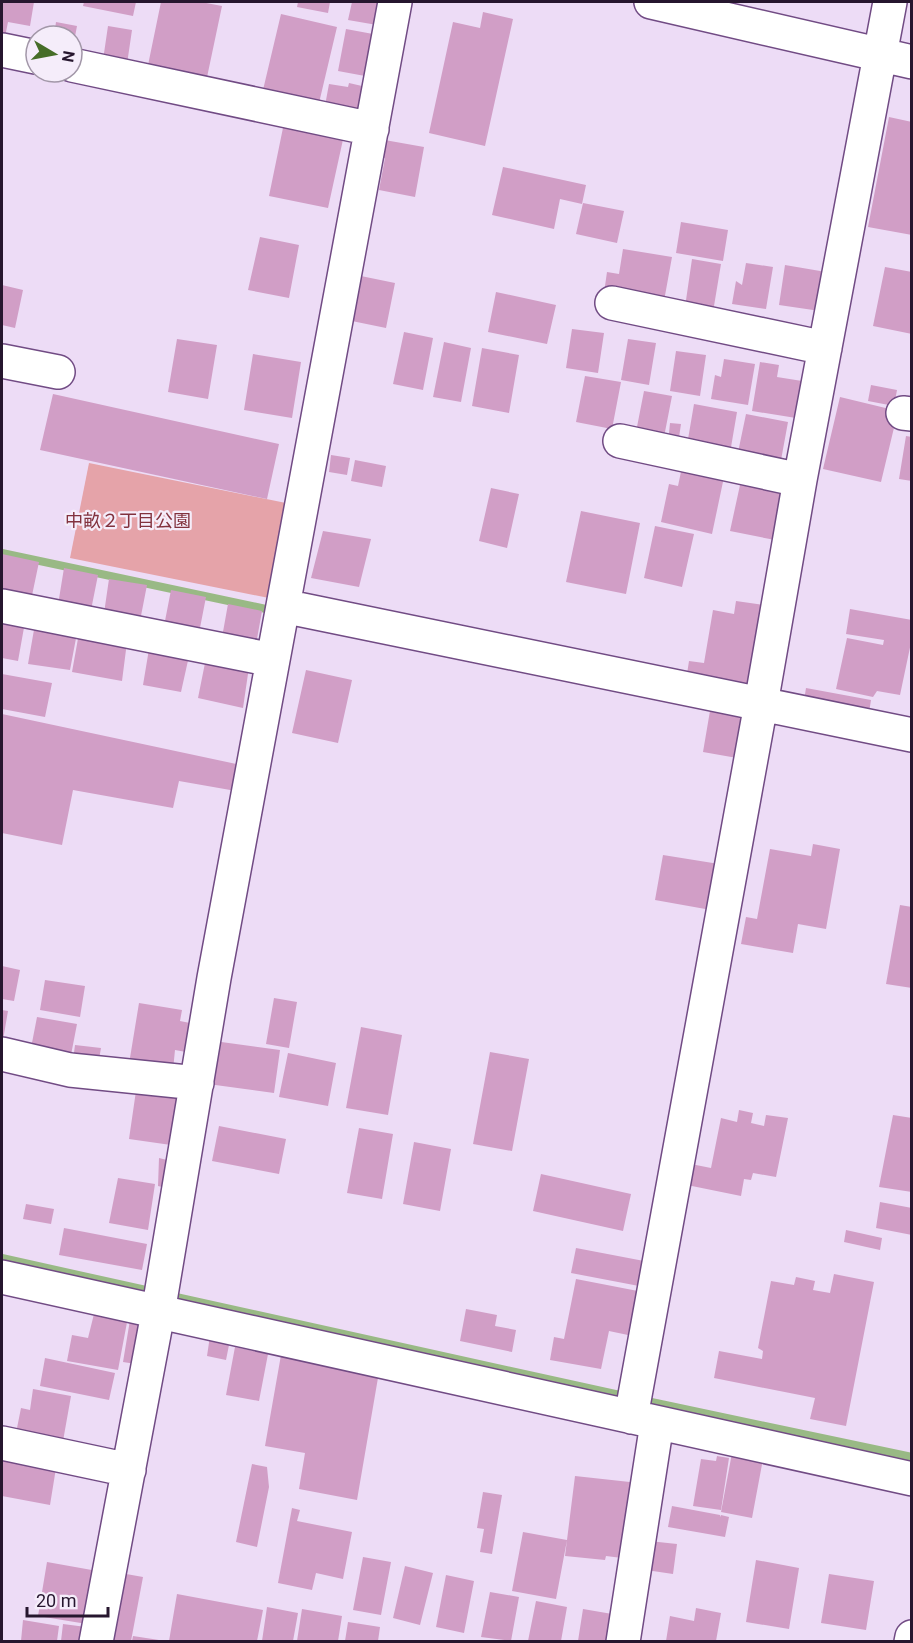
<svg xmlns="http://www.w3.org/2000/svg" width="913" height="1643" viewBox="0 0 913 1643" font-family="Roboto,'Noto Sans JP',sans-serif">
<rect width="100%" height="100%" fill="#eddcf6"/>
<path fill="#e5a3a9" d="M89,463L286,503L269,598L70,558Z"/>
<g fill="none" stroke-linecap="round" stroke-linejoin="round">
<path stroke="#99b985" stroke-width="8" d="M2,553L266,609
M2,1258L155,1292
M167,1295L629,1397
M642,1400L912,1457"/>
</g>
<path fill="#d19ec6" d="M2,2H34L30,26L8,22L4,42L2,41Z
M84,2H136L133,16L83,6Z
M161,2H201L222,6L206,82L147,70Z
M298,2H330L328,13L297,7Z
M352,2H381L377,25L348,20Z
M483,12L513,19L485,146L429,133L453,22L480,28Z
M281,14L337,27L319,103L263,90Z
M56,22L77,26L73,47L72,36H54Z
M108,26L132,30L127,64L103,60Z
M346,29L373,34L365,76L338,71Z
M349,83L362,86L357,117L324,111L329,84L348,87Z
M889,117L912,122V235L868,227Z
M284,123L344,135L328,208L269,196Z
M379,139L424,147L415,197L379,190L385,158L375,156Z
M503,167L586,185L582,204L560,199L554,229L492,215Z
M583,203L624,211L617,243L576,234Z
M681,222L728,230L723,261L676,253Z
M260,237L299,245L289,298L248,290Z
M623,249L672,257L664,301L604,293L607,272L619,274Z
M692,259L721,264L713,312L685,307Z
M746,263L773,267L766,309L732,304L736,281L742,285Z
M785,265L826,272L820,311L779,305Z
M885,267L912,272V334L873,326Z
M356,275L395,283L386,328L347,320Z
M2,285L23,290L15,328L2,325Z
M496,292L556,305L547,344L488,332Z
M572,329L604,333L598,373L566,368Z
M404,332L433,338L423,390L393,384Z
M177,339L217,345L208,399L168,392Z
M628,339L656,343L649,385L621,380Z
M444,342L471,348L461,402L433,397Z
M482,348L519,355L509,413L472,406Z
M676,351L706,355L700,396L670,391Z
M253,354L301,362L292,418L244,410Z
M724,359L755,364L748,405L711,399L715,375L721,377Z
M760,362L779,365L777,377L802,381L796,418L752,411Z
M585,376L621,382L612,429L576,422Z
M871,385L897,390L894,406L868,401Z
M644,391L672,396L664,437L636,432Z
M53,394L279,444L267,499L40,450Z
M840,397L898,411L881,482L823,469Z
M694,404L737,412L730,453L687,445Z
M746,414L788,422L779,471L736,462Z
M670,423L681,424L678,444L668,443Z
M906,436L912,437V481L899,479Z
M331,455L350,458L347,475L329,472Z
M355,460L386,466L382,487L351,481Z
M682,467L724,477L712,534L661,522L669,484L678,486Z
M740,485L784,493L775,540L730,531Z
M491,488L519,494L507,548L479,541Z
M581,511L640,523L626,594L566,582Z
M655,526L694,534L682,587L644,578Z
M323,531L371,539L359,587L311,578Z
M2,554L39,562L30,605L2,599Z
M64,568L98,575L90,615L57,611Z
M109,579L147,585L139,626L103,620Z
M171,590L206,597L199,633L164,626Z
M736,601L770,606L746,697L685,687L689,661L704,663L713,610L734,614Z
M228,604L262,611L255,650L221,643Z
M850,609L912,620V638L900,695L877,691L873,697L836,689L847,638L883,645L884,640L846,634Z
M2,617L25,622L18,661L2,658Z
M35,624L77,633L70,670L28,664Z
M79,633L127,642L122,681L72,672Z
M149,649L189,656L181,692L143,685Z
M206,658L249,667L243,708L198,698Z
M306,670L352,680L338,743L292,733Z
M2,674L52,683L45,717L2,709Z
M806,688L871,700L868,719L803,707Z
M711,705L745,711L737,758L703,752Z
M2,714L241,765L236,791L179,781L173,808L73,790L62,845L2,833Z
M813,844L840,849L826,929L798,924L793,953L741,944L746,917L757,919L770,849L811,856Z
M663,855L719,864L711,910L655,900Z
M900,905L912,907V988L886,984Z
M2,966L20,970L14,1001L2,999Z
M45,980L85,986L80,1017L40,1010Z
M274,998L297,1002L289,1048L266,1044Z
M139,1003L182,1010L180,1021L190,1023L186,1052L175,1050L173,1070L129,1064Z
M2,1010L8,1011L3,1040H2Z
M37,1017L77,1024L71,1055L31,1048Z
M361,1027L402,1035L388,1115L346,1108Z
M214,1041L280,1050L274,1093L208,1084Z
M75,1045L101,1048L98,1065L73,1060Z
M490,1052L529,1059L512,1151L473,1144Z
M288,1053L336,1063L328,1106L279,1097Z
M137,1084L177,1091L171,1145L129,1139Z
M739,1110L753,1113L751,1123L764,1126L766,1115L788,1118L776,1177L753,1173L751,1180L744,1179L741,1196L687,1185L691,1164L711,1168L721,1118L737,1122Z
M893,1115L912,1118V1192L879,1187Z
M219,1126L286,1139L279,1174L212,1161Z
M359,1128L393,1134L382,1199L347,1193Z
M414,1142L451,1149L440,1211L403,1204Z
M159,1158L179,1163L174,1190L158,1186Z
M541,1174L631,1194L623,1231L533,1211Z
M118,1178L155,1184L148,1230L109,1223Z
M880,1202L912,1208V1235L876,1228Z
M26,1204L54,1209L51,1224L23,1219Z
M64,1228L147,1244L142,1270L59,1255Z
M846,1230L882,1238L880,1250L844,1242Z
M576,1248L644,1261L639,1286L571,1273Z
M834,1274L874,1282L846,1426L810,1419L815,1398L714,1378L719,1351L762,1359L763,1351L758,1348L771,1281L794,1285L796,1277L815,1281L813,1290L830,1293Z
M576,1279L643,1292L638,1320L631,1319L628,1335L609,1331L601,1369L550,1360L554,1337L564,1339Z
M466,1309L497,1315L495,1326L516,1330L512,1352L460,1341Z
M95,1310L128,1317L118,1370L67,1361L72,1335L88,1338Z
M130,1320L149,1324L142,1365L123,1362Z
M210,1336L230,1340L226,1360L207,1356Z
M235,1347L268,1354L259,1401L226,1395Z
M281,1355L379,1372L357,1500L299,1489L305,1453L265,1446Z
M45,1358L115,1373L109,1400L40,1386Z
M33,1389L71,1396L63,1441L16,1433L21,1408L30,1410Z
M732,1453L763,1459L752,1518L721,1512Z
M717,1456L729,1458L721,1510L693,1506L701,1459L716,1461Z
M2,1459L56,1468L50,1505L2,1496Z
M252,1464L267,1467L269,1487L257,1547L236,1542Z
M575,1476L639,1483L622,1558L606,1556L605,1560L565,1556Z
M483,1492L502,1495L492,1554L480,1552L484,1529L477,1528Z
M672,1506L720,1515V1517L721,1515L729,1517L725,1537L668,1527Z
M292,1508L300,1510L297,1521L352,1532L343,1579L316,1573L312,1590L278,1583Z
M523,1532L567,1540L556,1599L512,1591Z
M649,1541L677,1544L673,1574L646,1570Z
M363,1557L391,1562L381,1615L353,1610Z
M756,1560L799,1568L789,1629L746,1622Z
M47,1562L103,1572L93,1625L38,1616Z
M405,1566L433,1573L420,1625L393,1618Z
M115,1572L143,1577L131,1641H102Z
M829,1574L874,1581L866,1630L821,1623Z
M446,1575L474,1581L464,1633L436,1627Z
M490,1592L519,1597L511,1641L481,1637Z
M177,1594L263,1610L257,1641H169Z
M536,1601L567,1607L561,1641H528Z
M267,1607L298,1613L293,1641H262Z
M696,1608L721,1613L716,1641H666L670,1616L694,1621Z
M302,1609L342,1616L338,1641H297Z
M583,1609L618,1615L614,1641H578Z
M23,1620L59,1626L57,1641H21Z
M348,1622L380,1627L378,1641H345Z
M63,1624L86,1627L84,1641H61Z
M133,1636L159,1640V1641H132Z"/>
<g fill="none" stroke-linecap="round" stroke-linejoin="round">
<defs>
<path id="minor" d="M651,2L912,62
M2,50L36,57
M72,65L372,129
M612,303L825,348
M2,361L58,372
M903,413L912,414
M620,441L800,480
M2,606L273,660
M283,606L912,735
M2,1054L70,1070L197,1083
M2,1277L912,1479
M631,1417L761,704L800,480L890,2
M2,1443L129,1470
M96,1642L158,1313L214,978L395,2
M623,1642L657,1423
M911,1642L912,1637"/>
</defs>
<use href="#minor" stroke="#714b84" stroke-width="36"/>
<use href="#minor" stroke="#fff" stroke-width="33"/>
</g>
<g text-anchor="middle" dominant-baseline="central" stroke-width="4.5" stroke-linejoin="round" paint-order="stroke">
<g font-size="18" fill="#82323e" stroke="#f5edfa">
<text x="128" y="520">中畝２丁目公園</text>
</g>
</g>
<rect width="913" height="1643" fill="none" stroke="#26162e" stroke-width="6"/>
<g transform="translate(54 54) rotate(100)"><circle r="28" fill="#f5edfa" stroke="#a297a8" stroke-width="1.5"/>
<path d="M0-4.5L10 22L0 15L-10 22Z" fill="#466d28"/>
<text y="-9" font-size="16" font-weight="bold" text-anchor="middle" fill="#26162e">N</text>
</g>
<path d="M27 1607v9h81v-9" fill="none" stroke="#26162e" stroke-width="3"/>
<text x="36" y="1607" font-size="18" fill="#26162e" stroke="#f5edfa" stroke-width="4.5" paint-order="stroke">20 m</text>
</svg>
